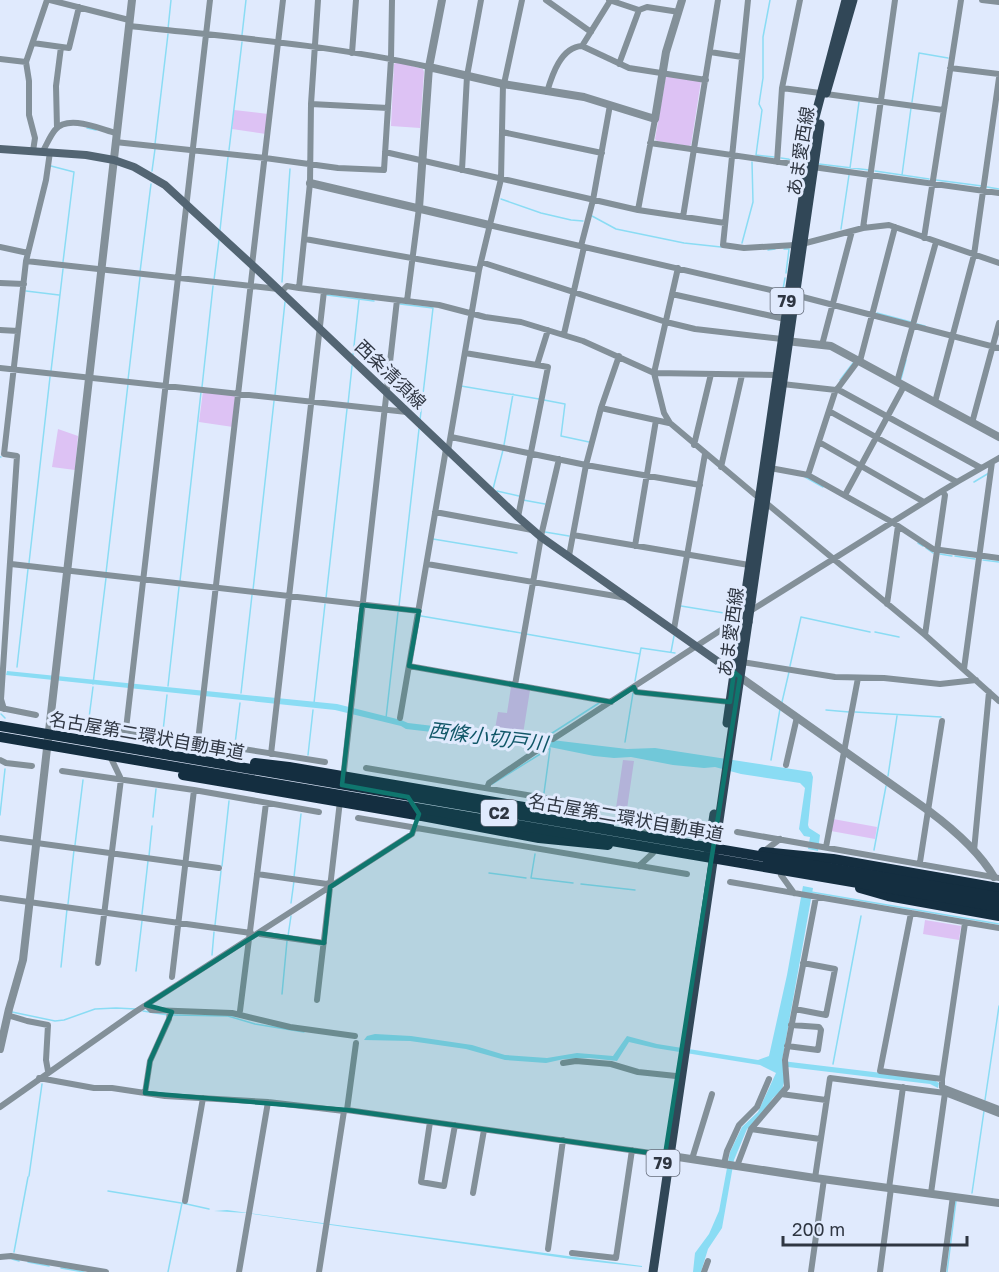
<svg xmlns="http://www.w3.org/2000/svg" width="999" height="1272" viewBox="0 0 999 1272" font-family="'Golos Text','Noto Sans JP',sans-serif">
<rect width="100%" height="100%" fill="#e0eafd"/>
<path fill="#ddc2f4" d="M397,62L423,69L424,72L420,128L391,126L394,64Z
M666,76L701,81L691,145L689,146L657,141L655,139Z
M234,110L268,114L266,134L232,129Z
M203,391L235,395L233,427L199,422Z
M58,429L78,436L75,470L52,467Z
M511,687L530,690L523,734L495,729L498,712L507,713Z
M623,760L634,761L627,809L616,808Z
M833,819L877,827L875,839L831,831Z
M925,920L961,926L959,940L923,934Z"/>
<path fill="#8adcf4" d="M7,671L337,704L401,720L408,723L627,749L655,748L811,772L813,777L808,825L809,828L820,835L818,851L808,849L810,837L804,836L799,829L805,788L800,783L741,774L715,767L704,768L673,765L631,757L614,758L594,756L535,744L406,729L401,726L335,710L6,675Z
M803,886L813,888L782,1061L932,1079L939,1083L938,1088L930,1084L788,1067L782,1090L773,1098L758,1120L747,1129L734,1160L722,1228L708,1249L701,1272H693L695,1253L709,1234L719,1211L730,1152L742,1127L758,1112L776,1073L760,1065L655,1048L629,1042L617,1061L590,1058L564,1059L546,1063L505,1060L466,1049L410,1041L364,1040L367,1036L375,1034L411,1036L472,1045L505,1055L547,1058L577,1053L613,1056L627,1036L657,1044L758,1060L769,1056L787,975Z
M227,1210L642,1266V1267L571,1259L246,1213L214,1211Z"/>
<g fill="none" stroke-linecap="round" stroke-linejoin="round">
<path stroke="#8adcf4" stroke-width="1.5" d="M770,0L763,37V78L759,104L762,110L756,155L774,157
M168,29L171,0
M242,35L246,0
M912,102L919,53L948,58
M87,128L96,130
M155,144L168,34
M229,150L242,42
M781,158L801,161
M819,164L869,170
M51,166L74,172L63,262
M850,168L859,102
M152,171L155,149
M875,171L929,179
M902,175L911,108
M936,180L982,186
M987,187L999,189
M501,199L541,213L571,220L583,221
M592,216L616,229L684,243L721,247
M841,229L849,175
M220,230L228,157
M742,243L753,202L752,162
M784,249H789L786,273
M768,250L775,249
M140,272L151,184
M214,280L219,240
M282,282L290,169
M783,289L785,278
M26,291L59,295
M327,295L374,301
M400,304L433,308L420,420
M877,313L911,322
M779,316L782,297
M917,324L925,326
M353,355L359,300
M51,371L63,269
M901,379L906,360
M128,380L140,277
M840,380L853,363
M461,386L539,399
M202,387L213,286
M275,395L285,302
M544,400L565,404L561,436L589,442
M348,404L352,366
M504,445L513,394
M0,457H1
M805,477L823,487
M974,482L989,473
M493,489L503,450
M497,491L519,496
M523,500L545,504
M545,532L569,536
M433,539L517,553
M918,543L923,546
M926,548L933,553
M940,554L952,556
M955,556L975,559
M983,560L999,562
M29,563L50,377
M106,573L128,384
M180,581L201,392
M253,590L274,401
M326,598L347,409
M399,606L419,429
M681,606L724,613
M421,616L521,633
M875,632L899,637
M526,634L640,654
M671,652L674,636
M790,666L801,617L870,632
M17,667L28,569
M635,681L641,648L675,653
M93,684L106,578
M168,686L179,587
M241,693L252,595
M782,702L789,672
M314,703L325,604
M826,710L849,712
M855,712L941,717
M1,714L5,718
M89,718L93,687
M386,718L398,612
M163,731L167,695
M546,737L599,703
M625,742L633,693
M235,744L240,703
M308,755L313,710
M771,760L780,709
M888,776L897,716
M492,784L550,748
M544,793L550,749
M0,815L5,769
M153,817L156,789
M75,845L83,780
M874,850L886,786
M535,854L531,878L573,883
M149,856L152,826
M222,866L229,801
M489,873L526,878
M294,877L301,814
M581,884L635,890
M811,892L999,924
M291,903L294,881
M68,904L74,850
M142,914L148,861
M215,925L221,871
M288,936L291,916
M212,955L214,932
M61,967L67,909
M136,971L142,921
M282,994L287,941
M143,1011L168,1015
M12,1012L55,1021L64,1020L95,1009L116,1008L136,1009
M173,1015L228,1016L255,1024L304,1032
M833,1064L861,916
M985,1100L999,1006
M29,1176L42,1084
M108,1191L181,1203
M972,1193L984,1111
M14,1252L28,1177
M12,1259L19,1261
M28,1262L49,1266
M61,1268L84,1272
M168,1272L182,1203L209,1209
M947,1272L956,1201"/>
<path stroke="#839099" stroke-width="6" d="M50,0L129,20
M546,0L591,32
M609,0L639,10L647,7L679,12
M748,0L723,245L744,248L795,245
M982,0L999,2
M129,26C229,37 331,45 429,67
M33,43L69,48L79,7
M582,46L610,1
M710,52L742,57
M352,53L356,0
M0,59L26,62
M619,64L639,10
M950,68L999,74
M504,84L522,0
M782,88L820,93
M547,92C552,75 561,47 582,46L629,68L706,80
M826,94L943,110
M311,104L388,108
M57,128L56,86L61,47
M502,132L602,153
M115,142L265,158L338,168L384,170L391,59L392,0
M650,143L807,166
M33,151L35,138L29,115V81L26,62L47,0
M43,151C47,144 50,136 55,130C68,114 100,129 116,133
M385,152L638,210L725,223
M777,162L782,88L800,0
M813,167L999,193
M462,170L467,76L481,0
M638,210L655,119
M683,217L718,0
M489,225L788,294
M863,228L895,0
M924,238L961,0
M305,239L479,270
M802,244L863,228L889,225L999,263
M581,246L593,200L610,105
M0,247L28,253
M26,261L278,289
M481,262L666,322L695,329L782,339
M252,265L283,0
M678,268L654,373L664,413L670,423L759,498
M0,283L24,284
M299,288L310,183L311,104L318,0
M281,292L287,286L299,288L439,305L485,317L521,322L583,341L654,373L777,375
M672,294L785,319
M795,295L999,348
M407,301L419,208
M0,330L18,331
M564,334L584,247
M822,345L852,231
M465,353L537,365
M860,361L895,227
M0,368L407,412
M897,382L936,242
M782,384L836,390
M837,389L981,468
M935,402L974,255L999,78
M601,408L669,423
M829,411L957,482L942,491L945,495L925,635
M972,423L999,323
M451,437L586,465L700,485
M819,442L924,502
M694,445L711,374
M448,451L479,270L501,179L503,84
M721,467L742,375
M770,468L808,475L892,522L933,549L999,558
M808,475L835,392L858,361
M957,482L992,462
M845,495L904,386
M765,502L925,635L999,701
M435,512L532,530
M518,517L548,367L537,365L548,330
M573,535L749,565
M541,536L559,459
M635,546L656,420
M569,556L586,465L601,408L619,356
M11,564L419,611
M427,564L627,598
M887,604L898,526
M674,629L705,454
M742,662L835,677L884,678L940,684L976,680
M409,666L611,702
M964,669L992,462L999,458
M515,685L541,537
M634,687L636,692L730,702
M1,708L36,715
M4,709L1,699L17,456L4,454L26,261L46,180L50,152
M400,718L446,449
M68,721L325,762
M126,729L210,0
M93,737L109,727
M553,739L755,608L942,491
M198,741L253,265
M271,754L324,291
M0,760L6,763L32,766
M786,765L797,717
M366,768L693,823
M62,771L194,790L319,812
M343,779L397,300
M487,788L489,783L542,747
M631,813L647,833
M358,818L687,874
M737,832L999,878
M0,838L219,868
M826,847L858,678
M974,851L989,692
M763,852L780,839
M920,862L942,721
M639,866L653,853
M257,874L327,884L331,882
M781,875L794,893
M730,882L999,928
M0,898L251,933
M911,913L880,1071L942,1079
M259,933L260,934L324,943
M98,963L121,779L109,754
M172,977L194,790
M317,1000L340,801
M146,1005L151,1010L232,1013L290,1027L355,1036
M795,1009L826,1015L835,969L803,963
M240,1011L266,803
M7,1015L27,1021L48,1025L46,1060L48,1071
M787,1046L818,1050L821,1030L819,1027L791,1025
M563,1063L576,1061L611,1064L638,1072L676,1076
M39,1078L94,1088H112L165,1096L268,1102L344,1111L347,1110L665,1155
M942,1087L999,1109
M145,1093L150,1061L169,1019L170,1012
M781,1094L826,1100
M0,1107L135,1012L412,834L414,828
M347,1110L356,1043
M430,1122L421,1182L444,1186L455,1125
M751,1129L820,1139
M692,1159L712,1094
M724,1164L727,1151L739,1125L757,1107L769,1079
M737,1166L751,1129L787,1087L785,1060L816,897
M815,1178L830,1078L945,1093L999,1114
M889,1188L903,1087
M473,1193L484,1130
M931,1193L945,1093L942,1087V1079L965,923
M185,1201L203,1098
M548,1249L563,1140
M572,1253L616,1258L632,1150
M0,1257L11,1256L106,1272
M239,1272L268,1102
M319,1272L344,1111
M704,1272L708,1261
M811,1272L824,1179
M880,1272L891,1188
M943,1272L953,1196"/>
<path stroke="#839099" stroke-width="8" d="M429,67L503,84L584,97L655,119L666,52L682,0
M310,183L489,225
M419,208L429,67L442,0
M786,341L831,346L999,437
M740,677L929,811C953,829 979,851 994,877
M0,1049L9,1009L23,960L132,0
M665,1155L815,1178L999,1203"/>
<path stroke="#536573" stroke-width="8" d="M0,149L86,155L114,160L134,167L165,185L262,274L518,517L541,537L737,675"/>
<path stroke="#314757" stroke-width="9" d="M826,93L853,0
M751,602L820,124
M744,605L814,121L846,0
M727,723L741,625
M708,854L714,814
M653,1272L748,622"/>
<path stroke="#142e40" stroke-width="10" d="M548,811L609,826
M422,816L539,838L608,845
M763,852L833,859L999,888
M860,888L888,896L999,916"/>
<path stroke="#314757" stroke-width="9" d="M748,622L751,602
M741,625L744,605"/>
<path stroke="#142e40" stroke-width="10" d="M0,726L999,897
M0,737L999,907
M255,763L289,767L548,811
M183,775L422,816"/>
</g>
<path fill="#0f766e" fill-opacity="0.2" stroke="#0f766e" stroke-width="4.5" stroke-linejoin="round" d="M362,605L419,611L409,666L611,702L634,687L636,692L730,702L734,672L740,677L665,1155L347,1110L145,1093L150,1061L172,1012L146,1005L259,933L324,943L330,887L412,834L419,814L408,797L342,785Z"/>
<g text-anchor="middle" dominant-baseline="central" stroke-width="6" stroke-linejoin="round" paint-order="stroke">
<g fill="#e0eafd" stroke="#646c7a" stroke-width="1.5">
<rect x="770.5" y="288" width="33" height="26" rx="4.5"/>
<rect x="481" y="800" width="36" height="26" rx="4.5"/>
<rect x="646.5" y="1150" width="33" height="26" rx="4.5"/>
</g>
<g font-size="16" font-weight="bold" fill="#2f3642">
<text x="787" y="301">79</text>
<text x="499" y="813">C2</text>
<text x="663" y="1163">79</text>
</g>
<g font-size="18" fill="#2f3642" stroke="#e0eafd">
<text transform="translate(800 151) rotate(-81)">あま愛西線</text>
<text transform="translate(391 374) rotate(44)">西条清須線</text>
<text transform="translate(730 632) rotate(-82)">あま愛西線</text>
<text transform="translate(147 735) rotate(10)">名古屋第二環状自動車道</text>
<text transform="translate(626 817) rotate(10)">名古屋第二環状自動車道</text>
</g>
<g font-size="20" font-style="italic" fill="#115768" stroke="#e0eafd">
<text transform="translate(488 736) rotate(7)">西條小切戸川</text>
</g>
</g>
<path d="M783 1236v9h184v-9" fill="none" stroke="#2f3642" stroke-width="3"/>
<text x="792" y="1236" font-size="18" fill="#2f3642" stroke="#e0eafd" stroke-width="4.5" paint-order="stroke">200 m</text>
</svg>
